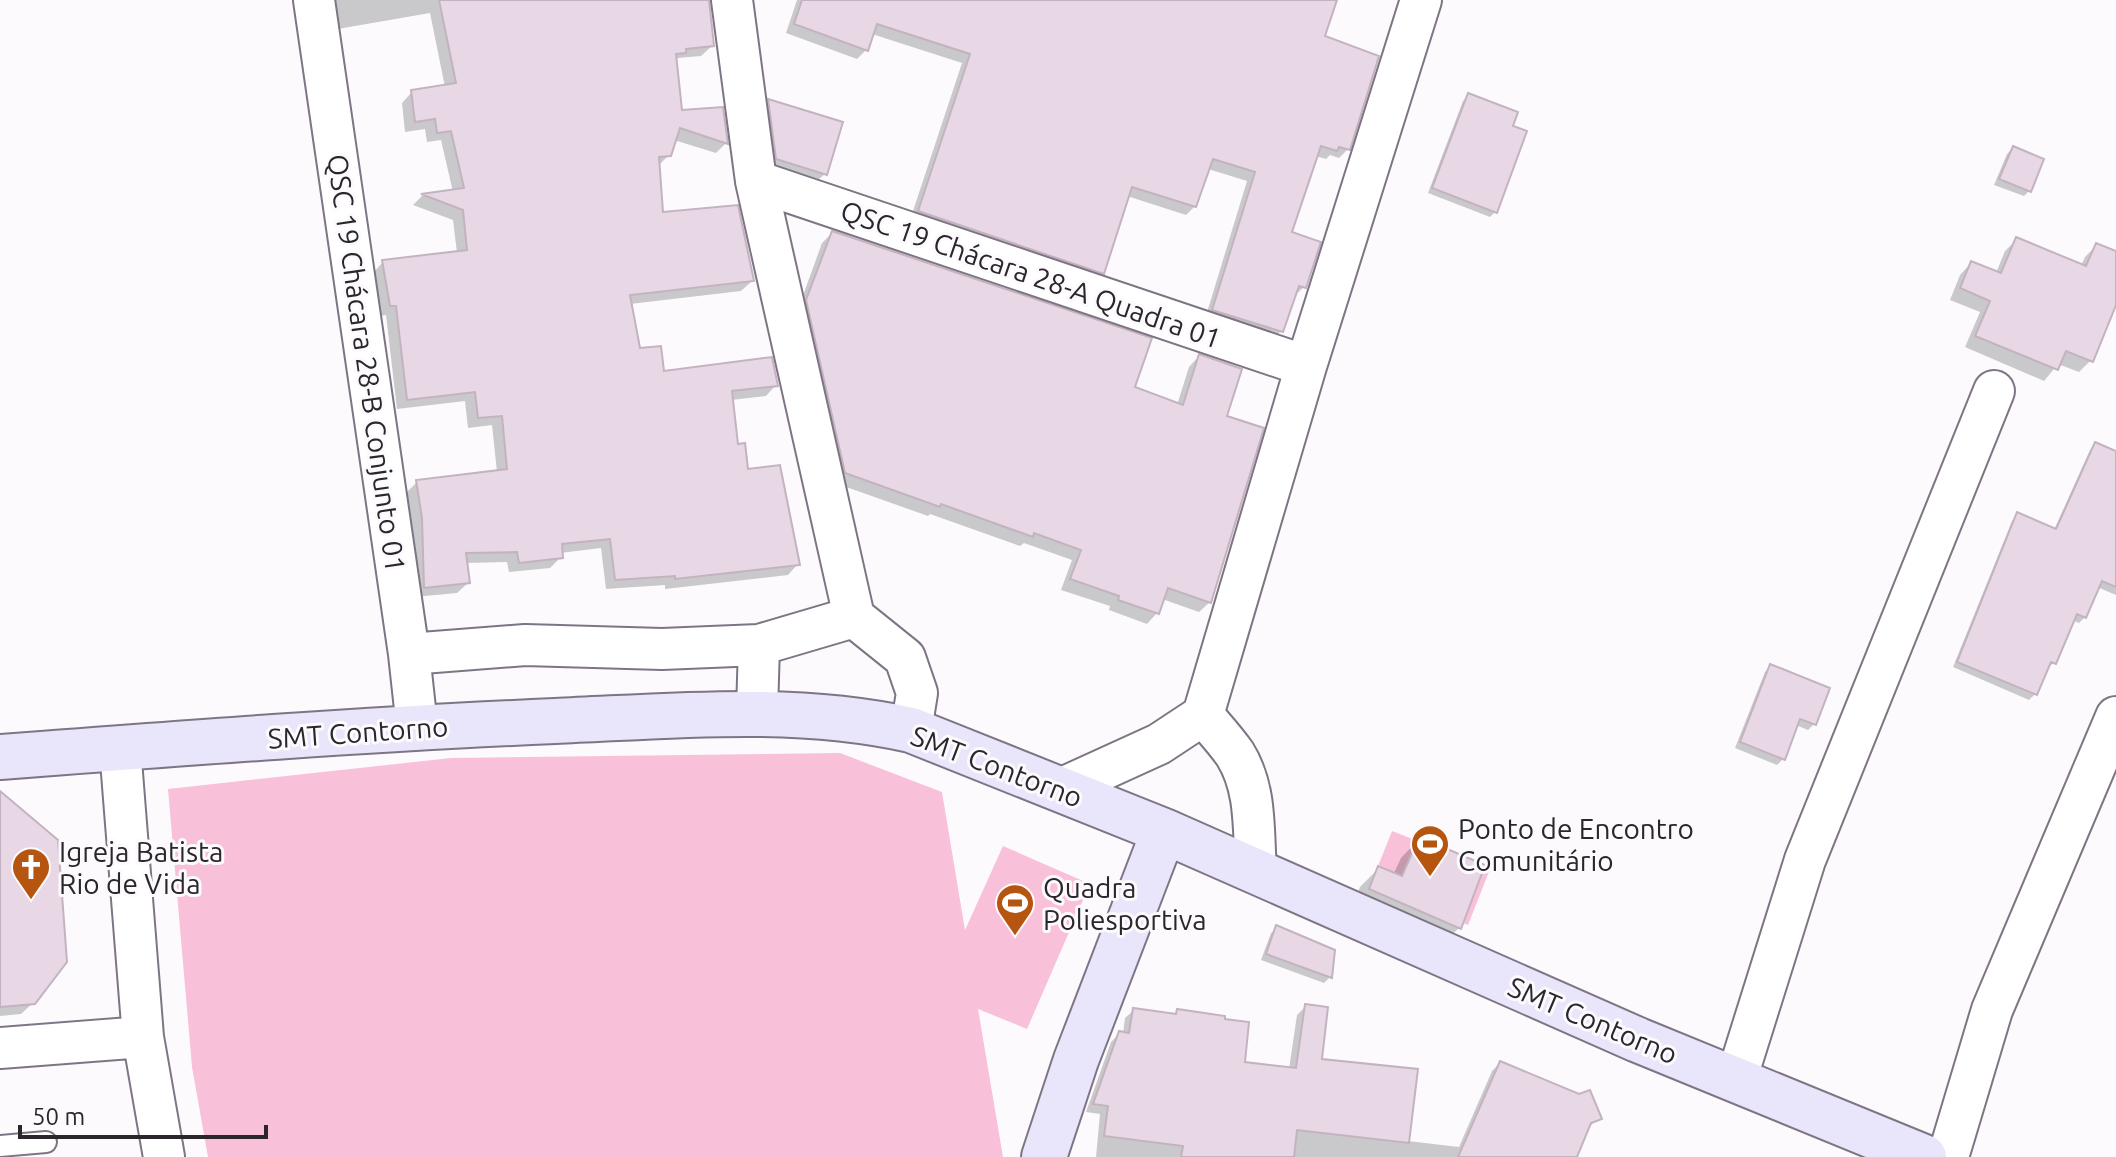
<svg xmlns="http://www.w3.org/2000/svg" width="2116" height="1157" viewBox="0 0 2116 1157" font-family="Ubuntu,sans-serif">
<rect width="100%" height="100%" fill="#fcfafd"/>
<path fill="#f8c1d9" d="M840,753L942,792L965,930L1003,846L1090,884L1027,1029L978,1009L1003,1157H208L192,1067L168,789L451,758Z
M1392,831L1490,869L1468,925L1370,886Z"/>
<path fill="#0003" d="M327,0H707L712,46L701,56L678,58L675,61L680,112L726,143L716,153L674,140L669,155L658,166L661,215L752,281L741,291L630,304L639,350L662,373L776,385L766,396L731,400L736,446L746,471L798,564L788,575L665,589V585L606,589L601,548L560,553L561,557L550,568L509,572L507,562L465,563L468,583L457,593L414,597L412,529L407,492L417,482L497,472L492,425L468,428L465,401L397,409L386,315L380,316L373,273L383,262L457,253L453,220L413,205L422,196L453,192L441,140L427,142L425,129L405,132L402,103L412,92L445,87L430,13L332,30Z
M797,0H1335L1323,37L1348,149L1339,158L1330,155L1326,159L1315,156L1289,234L1304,287L1294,296L1281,331L1272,340L1205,319L1247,181L1208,169L1195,206L1186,215L1127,196L1102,273L1093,282L910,220L962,63L872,34L866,50L857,59L786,33Z
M1468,95L1511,127L1495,212L1490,217L1428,193L1463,101Z
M769,102L825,174L819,179L771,164L764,107Z
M2013,148L2029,191L2024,196L1994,185L2007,154Z
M832,233L1132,389L1177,405L1189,367L1199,356L1224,418L1210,602L1199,612L1162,599L1157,613L1147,624L1109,610L1110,606L1061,590L1072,560L1024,543L1020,546L930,514L928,516L835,483L797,312L822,243Z
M2017,239L2081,266L2085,257L2097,245L2116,253V308L2113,307L2091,360L2079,372L2058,364L2044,381L1965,347L1980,312L1950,300L1960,275L1971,263L1996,273L2005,251Z
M2095,445L2116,454V595L2097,587L2085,617L2079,623L2072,620L2054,663L2046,668L2035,694L2029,700L1953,667L2012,521L2018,515L2054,530L2090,450Z
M1771,666L1814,724L1808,730L1796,725L1783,759L1777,765L1735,748L1765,672Z
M0,807L33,1003L21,1014L0,1016Z
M1419,839L1459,928L1440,946L1352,908L1360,887L1379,868L1393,875L1401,858Z
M1277,928L1330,977L1324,983L1261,960L1271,933Z
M1306,1006L1319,1060L1408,1141L1459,1147L1492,1071L1500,1063L1600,1118L1587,1128L1575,1157H1096L1100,1114L1086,1112L1111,1042L1119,1034H1123L1125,1018L1134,1010L1174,1016L1177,1012L1243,1063L1289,1069L1297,1015Z"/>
<path fill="#e8d8e6" stroke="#c3b3c0" stroke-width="2" d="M439,0H709L714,46L686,49V53L676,54L682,110L723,107L728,144L680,128L671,156L659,157L663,212L738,205L754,281L630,295L640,348L661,346L664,371L772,357L778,386L732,391L738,444L745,443L748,469L780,465L800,565L675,579V576L615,580L610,539L562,544L563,558L519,563L517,552L466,553L470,583L424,588L422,518L416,480L507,469L502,416L478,418L475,392L407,400L396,306H390L382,260L467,250L463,210L421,194L464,188L451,131L437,133L435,119L415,122L411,90L456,83Z
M802,0H1337L1325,36L1379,56L1350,150L1339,147L1337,151L1321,146L1292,232L1321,242L1306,288L1299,286L1283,332L1212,310L1255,172L1213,159L1196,207L1132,187L1104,274L918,211L970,54L877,24L868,51L794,24Z
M1468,93L1518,112L1513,126L1527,131L1497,213L1432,188Z
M768,99L843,122L827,175L776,159Z
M2013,146L2044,159L2031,192L1999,179Z
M832,231L1152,338L1135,387L1183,405L1199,354L1242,369L1227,416L1264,428L1211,603L1168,588L1159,614L1118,600L1119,596L1070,579L1081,550L1034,533L1033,537L941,504L940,507L845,473L806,300Z
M2016,237L2086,266L2096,243L2116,251V305L2093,362L2066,351L2058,370L1975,336L1990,301L1960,288L1971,261L2001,273Z
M2095,442L2116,451V587L2102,581L2086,618L2077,614L2056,664L2051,662L2037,695L1957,662L2017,512L2056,529Z
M1770,664L1830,688L1816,725L1800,719L1785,760L1740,742Z
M0,791L58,840L67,962L35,1004L0,1007Z
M1419,837L1485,865L1461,929L1369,889L1378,866L1402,876Z
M1276,925L1335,950L1332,978L1266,954Z
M1305,1004L1328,1007L1322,1059L1418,1069L1409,1143L1297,1130L1294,1157H1181L1183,1146L1104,1136L1108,1106L1093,1104L1119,1031L1129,1033L1133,1008L1176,1014L1177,1009L1225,1016V1019L1249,1022L1245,1062L1296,1068Z
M1500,1061L1579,1094L1590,1090L1602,1119L1591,1123L1577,1157H1458Z"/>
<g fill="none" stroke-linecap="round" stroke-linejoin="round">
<defs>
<path id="lane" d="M0,1146L46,1142"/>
<path id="street" d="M314,0L409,654L417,727
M732,0L756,181L854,617L905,658L917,693L911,730
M756,181L1306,366
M409,654L525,645L662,649L759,645L854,617
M757,712L759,645
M1203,715C1214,728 1226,741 1235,754C1257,789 1253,831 1256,870
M120,748L143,1037L164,1157
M1058,790L1159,744L1203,715L1306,366L1421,0
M0,1048L143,1037
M1736,1080L1805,860L1994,391
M1948,1157L1992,1010L2116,717"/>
<path id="secondary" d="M0,757C185,743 370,729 555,721C674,716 794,704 911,730L1164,831L1638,1040L1924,1157
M1044,1157L1076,1060L1164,831"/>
</defs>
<use href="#lane" stroke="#7e7584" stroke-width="24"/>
<use href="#street" stroke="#7e7584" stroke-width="44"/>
<use href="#secondary" stroke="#7e7584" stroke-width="48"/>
<use href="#lane" stroke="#fff" stroke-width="20"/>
<use href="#street" stroke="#fff" stroke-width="40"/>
<use href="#secondary" stroke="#e9e5fb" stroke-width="44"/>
</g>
<defs>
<symbol id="stadium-pin" viewBox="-11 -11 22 30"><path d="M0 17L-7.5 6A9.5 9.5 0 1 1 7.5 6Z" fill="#b5550f" stroke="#fcfafd"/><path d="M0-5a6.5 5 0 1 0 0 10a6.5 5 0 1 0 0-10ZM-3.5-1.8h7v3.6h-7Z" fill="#fff"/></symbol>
<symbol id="church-pin" viewBox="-11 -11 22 30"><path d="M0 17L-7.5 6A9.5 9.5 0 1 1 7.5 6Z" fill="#b5550f" stroke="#fcfafd"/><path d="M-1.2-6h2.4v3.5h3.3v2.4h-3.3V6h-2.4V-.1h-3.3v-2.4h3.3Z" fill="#fff"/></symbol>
</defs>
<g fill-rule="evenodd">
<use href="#stadium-pin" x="1408" y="822" width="44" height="60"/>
<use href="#church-pin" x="9" y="845" width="44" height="60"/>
<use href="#stadium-pin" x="993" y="881" width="44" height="60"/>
</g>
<g text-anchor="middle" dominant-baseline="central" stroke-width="6" stroke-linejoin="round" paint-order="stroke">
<g font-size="28" fill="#2a262c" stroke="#fcfafd">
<text transform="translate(1031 274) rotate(19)">QSC 19 Chácara 28-A Quadra 01</text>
<text transform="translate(367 363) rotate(82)">QSC 19 Chácara 28-B Conjunto 01</text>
<text transform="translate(358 732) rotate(-4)">SMT Contorno</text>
<text transform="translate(997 766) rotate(21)">SMT Contorno</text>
<text transform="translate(1593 1020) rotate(23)">SMT Contorno</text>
</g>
<g font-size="28" fill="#2a262c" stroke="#fcfafd" text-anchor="start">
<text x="1458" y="828">Ponto de Encontro<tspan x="1458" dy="32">Comunitário</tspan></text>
<text x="59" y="851">Igreja Batista<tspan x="59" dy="32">Rio de Vida</tspan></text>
<text x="1043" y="887">Quadra<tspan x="1043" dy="32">Poliesportiva</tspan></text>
</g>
</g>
<path d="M20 1125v12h246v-12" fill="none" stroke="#2a262c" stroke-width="4"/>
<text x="32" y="1125" font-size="24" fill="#2a262c" stroke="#fcfafd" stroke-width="6" paint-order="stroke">50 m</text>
</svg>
